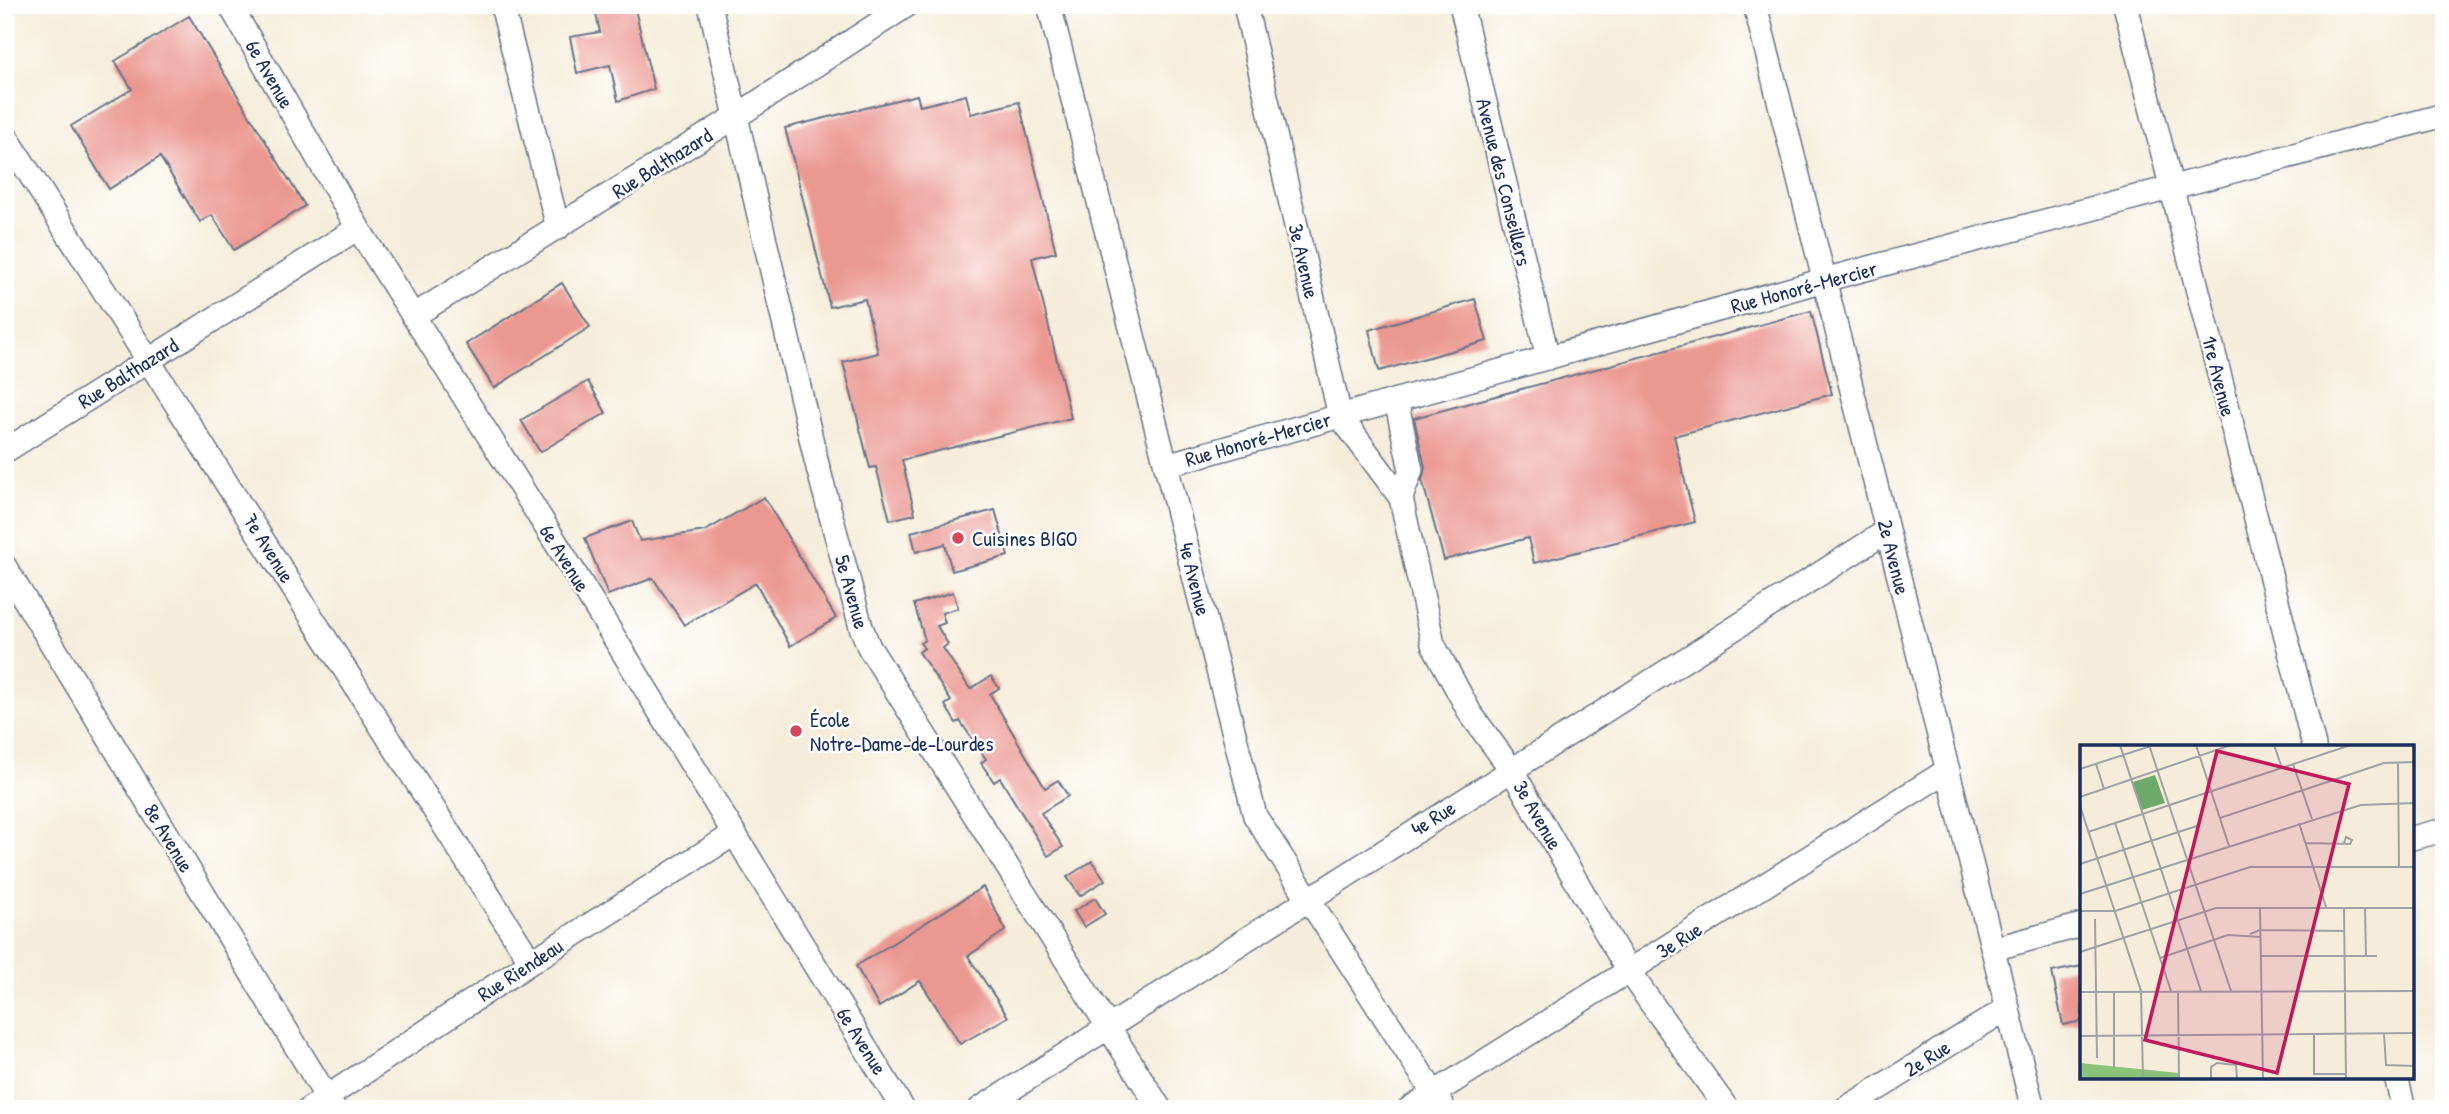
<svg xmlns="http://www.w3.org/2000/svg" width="2449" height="1114" viewBox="0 0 2449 1114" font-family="'Patrick Hand',sans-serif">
<rect width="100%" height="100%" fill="#fff"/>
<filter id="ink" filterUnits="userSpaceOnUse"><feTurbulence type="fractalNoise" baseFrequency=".0143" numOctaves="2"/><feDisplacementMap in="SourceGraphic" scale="14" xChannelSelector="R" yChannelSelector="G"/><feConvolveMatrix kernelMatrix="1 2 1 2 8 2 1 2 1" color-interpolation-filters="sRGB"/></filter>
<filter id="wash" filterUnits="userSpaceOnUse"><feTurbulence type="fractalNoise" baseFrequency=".00686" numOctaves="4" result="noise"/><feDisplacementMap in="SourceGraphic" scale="28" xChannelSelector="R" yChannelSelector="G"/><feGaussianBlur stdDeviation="1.57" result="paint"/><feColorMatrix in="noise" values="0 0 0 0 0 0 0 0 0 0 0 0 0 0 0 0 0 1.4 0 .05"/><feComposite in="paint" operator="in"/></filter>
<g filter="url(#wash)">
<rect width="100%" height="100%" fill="#f5edda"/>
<g id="blocks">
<path fill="#eb9891" d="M594,5H634L654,89L618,101L610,65L577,73L570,37L600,32Z
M189,16L305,206L234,250L212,215L200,222L160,157L109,189L71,126L132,89L115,61Z
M917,95L920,106L966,95L971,114L1019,102L1056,252L1032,258L1071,418L902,460L915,514L890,520L876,467L870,468L843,362L878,353L865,299L830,307L785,128Z
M562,283L590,327L494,388L466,344Z
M1475,299L1487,341L1379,371L1369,330Z
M1811,311L1832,394L1674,436L1695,522L1534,563L1528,538L1444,560L1422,480L1425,467L1414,418Z
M588,381L606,413L540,452L521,420Z
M764,497L836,618L790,646L756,583L684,625L653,578L608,595L585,538L632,521L640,541L705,531Z
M995,510L1008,556L952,571L945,544L916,552L911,532Z
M953,592L958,608L942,613L945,623L937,626L948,644L943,648L970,689L991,676L999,688L990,694L1045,788L1058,780L1068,796L1041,813L1063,847L1048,856L1000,778L994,782L981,763L986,759L960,721L956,723L945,705L951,701L919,652L924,648L920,643L925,640L914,604Z
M1092,861L1105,880L1080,896L1067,877Z
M983,887L1006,930L968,956L1008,1017L960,1044L920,981L879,1007L856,966Z
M1095,898L1105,914L1084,927L1074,911Z
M2082,966V1021L2063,1025L2052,972Z"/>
</g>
</g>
<g filter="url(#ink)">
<use href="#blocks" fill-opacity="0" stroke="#677289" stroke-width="2"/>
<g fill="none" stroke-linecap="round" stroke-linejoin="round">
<defs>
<path id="minor" d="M230,5L358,228L558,546L903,1109
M502,5L558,228
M710,5L817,464L861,627L869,647L1160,1109
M1049,5L1255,816L1444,1109
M1245,5L1340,416L1401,498L1433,644L1470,713L1511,769L1629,972L1727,1109
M1461,5L1548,358
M1755,5L2033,1109
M2125,5L2314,746
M5,135L531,962
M413,316L737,116L907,5
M1396,400L1411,470L1401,498
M5,451L358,228
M1166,465L1824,280L2444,115
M5,567L334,1109
M2412,838L2444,830
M1993,949L2082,925
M2396,1077L2404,1109
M309,1109L531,962L734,834
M980,1109L1887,531
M1409,1109L1948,770
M1845,1109L2008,1008"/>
</defs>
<use href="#minor" stroke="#677289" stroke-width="26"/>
<use href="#minor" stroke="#fff" stroke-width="23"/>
</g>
</g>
<g fill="#d1495b" stroke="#fff" stroke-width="2.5">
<circle cx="958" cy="538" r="7"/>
<circle cx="796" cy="731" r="7"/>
</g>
<g text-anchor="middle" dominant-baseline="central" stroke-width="5" stroke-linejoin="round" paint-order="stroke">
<g font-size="21" fill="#1b2f5e" stroke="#fff">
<text transform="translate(270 74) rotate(60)">6e Avenue</text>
<text transform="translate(662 163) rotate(-32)">Rue Balthazard</text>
<text transform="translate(1504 182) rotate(76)">Avenue des Conseillers</text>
<text transform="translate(1304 261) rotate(77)">3e Avenue</text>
<text transform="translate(1804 287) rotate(-15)">Rue Honoré-Mercier</text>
<text transform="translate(128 373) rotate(-32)">Rue Balthazard</text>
<text transform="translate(2219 376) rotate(76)">1re Avenue</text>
<text transform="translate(1258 439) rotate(-16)">Rue Honoré-Mercier</text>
<text transform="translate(269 548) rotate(58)">7e Avenue</text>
<text transform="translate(1894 557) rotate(76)">2e Avenue</text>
<text transform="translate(565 558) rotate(58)">6e Avenue</text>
<text transform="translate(1195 579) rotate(76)">4e Avenue</text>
<text transform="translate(852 592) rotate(74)">5e Avenue</text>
<text transform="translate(1538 815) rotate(60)">3e Avenue</text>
<text transform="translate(1433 818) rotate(-32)">4e Rue</text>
<text transform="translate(169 838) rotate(59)">8e Avenue</text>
<text transform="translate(1679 940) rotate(-32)">3e Rue</text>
<text transform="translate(520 970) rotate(-33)">Rue Riendeau</text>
<text transform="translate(862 1041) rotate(58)">6e Avenue</text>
<text transform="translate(1927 1058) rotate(-32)">2e Rue</text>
</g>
<g font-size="21" fill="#1b2f5e" stroke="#fff" text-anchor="start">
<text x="972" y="538">Cuisines BIGO</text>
<text x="810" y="719">École<tspan x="810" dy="24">Notre-Dame-de-Lourdes</tspan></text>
</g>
</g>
<g transform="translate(2080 745)">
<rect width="334" height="334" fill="#f5edda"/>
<path d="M75,30L85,58L62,65L53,37Z" fill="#6eaa69"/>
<path d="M0,318L99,328V334H0Z" fill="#89c479"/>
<path fill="none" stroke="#9ea1a8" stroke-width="2" d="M40,0L121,246M69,0L151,246M116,0L149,101M194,0L202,23M318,17L319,122M16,19L24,44M213,19L232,74M0,24L71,1M0,52L151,0M0,61L61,246L63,334M140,73L304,18L335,17M35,78L91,246M219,78L246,162M8,87L271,0M226,98L270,99L272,95L266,92L264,98M0,119L120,80M0,149L281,60L335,58M180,163L183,334M264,163L266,334M285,163L286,211M0,166H35L170,122H335M15,174L17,313M170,189L180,185L264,186M0,207L136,163H335M181,211H297M80,213L148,190L181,192M98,246L99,334M0,247L335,246M34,247V322M304,289L306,320L335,321M234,290V329H266M0,291L335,288M131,334V322L137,318L156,320L157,334"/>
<path fill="#c2185b" fill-opacity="0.15" stroke="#c2185b" stroke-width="3.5" d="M137,6L269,39L197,328L65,295Z"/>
<rect width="334" height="334" fill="none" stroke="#1b2f5e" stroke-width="3.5"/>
</g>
<rect width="2449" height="1114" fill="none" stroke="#fff" stroke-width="28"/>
</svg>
